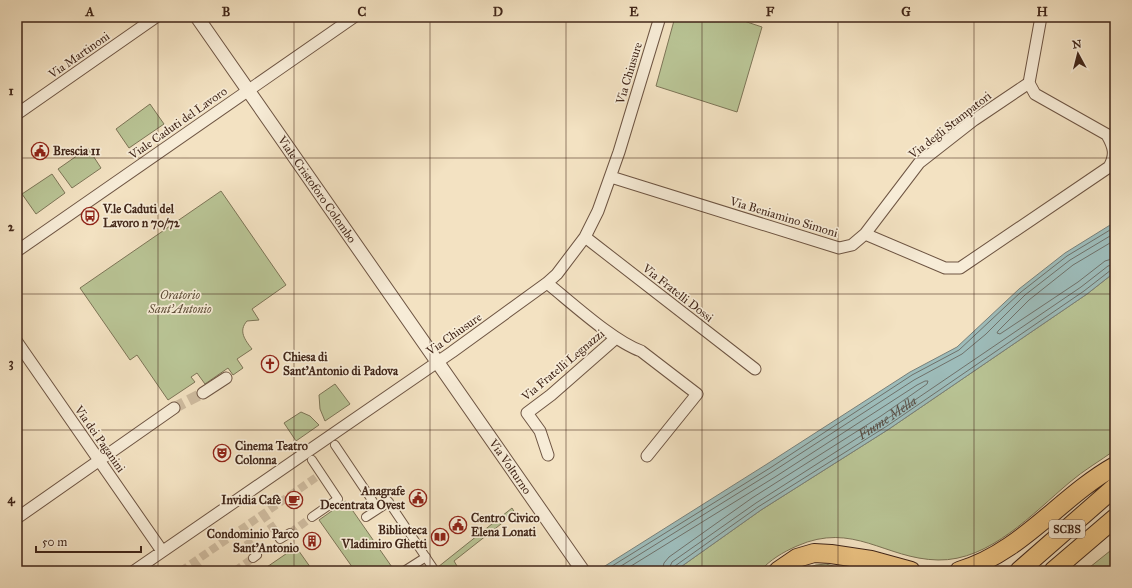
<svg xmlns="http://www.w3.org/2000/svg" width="1132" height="588" viewBox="0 0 1132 588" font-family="'IM FELL Great Primer',serif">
<rect width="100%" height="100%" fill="#f3e2c2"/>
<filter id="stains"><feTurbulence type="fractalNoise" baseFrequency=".005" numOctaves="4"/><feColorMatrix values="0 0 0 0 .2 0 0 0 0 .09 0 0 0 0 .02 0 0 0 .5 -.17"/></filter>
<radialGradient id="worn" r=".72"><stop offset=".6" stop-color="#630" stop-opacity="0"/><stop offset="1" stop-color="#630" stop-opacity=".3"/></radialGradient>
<path fill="#b9c495" stroke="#7d7557" d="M675,17H732L762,27L737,112L656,86Z
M150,104L164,124L129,148L116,129Z
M88,148L101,168L72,188L58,169Z
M52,174L65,193L36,214L22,194Z
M221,191L286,285L252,309L259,320L247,321C238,331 245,340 252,349L237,359L243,368L233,375L228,368L205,384L197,373L191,377L195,382L168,400L137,355L130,360L80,288Z
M1115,272V450C1100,461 1084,470 1070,482C1033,513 990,561 938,560C885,559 853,521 797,546C783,552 770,560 760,571H675L761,510L889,429L1087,294Z
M335,384L350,404L325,421L320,409L319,395Z
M301,412L310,416L319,425L296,441L284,423Z
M346,501L394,570L393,571H355L319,520Z
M512,508L515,513L454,561L460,571H441L438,567Z
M296,547L313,571H265L264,569Z
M1115,547V571H1085Z
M826,564L851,571H798L816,565Z"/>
<path fill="#9dbcba" stroke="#78807a" d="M1115,222V272L1087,294L889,429L761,510L675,571H597L767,464L910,372L957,347L1019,289L1065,253Z"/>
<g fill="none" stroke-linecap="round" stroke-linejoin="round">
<g stroke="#6f716a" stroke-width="1">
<path d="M1115,240L1073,265L1029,300L998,331L997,333L1000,334L1078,282L1105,261L1115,258"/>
<path d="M604,571L770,468L912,375L959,350L1021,292L1067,256L1115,227"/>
<path d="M613,571L772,472L914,380L962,354L986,334L1025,295L1070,260L1115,233"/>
<path d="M623,571L775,477L917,385L925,381H928L927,384L881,416L752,498L669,557L664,563L662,571"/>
<path id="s1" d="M668,571L672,562L756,503L884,421L1081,287L1108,266L1115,264"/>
<path d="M673,571L675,566L758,507L887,426L1084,291L1111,270L1115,269"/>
</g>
<path stroke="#cfbca0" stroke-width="8" stroke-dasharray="8 4" stroke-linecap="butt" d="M263,514L277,534
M240,530L254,550
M290,533L312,517
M194,562L201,571
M181,571L318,476
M235,571L253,558"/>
<path stroke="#cfbca0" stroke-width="11" stroke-dasharray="11 5.5" stroke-linecap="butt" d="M174,408L203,393"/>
<defs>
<path id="pedestrian" d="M335,445L378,509
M312,460L338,499L312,517
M388,501L435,571
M366,517L389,502
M277,534L280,539L290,533
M253,558L257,555L254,550
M404,571L426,557"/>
<path id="minor" d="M1041,17L1029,83L1035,94L1113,138
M17,114L156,17
M611,177L839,248L852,245L865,234L919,163L974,120L1029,83
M865,234L945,268H960L1109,167C1116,155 1114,147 1107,135
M585,237L755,369
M17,251L354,17
M547,283C572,303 613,341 641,351L697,394L647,456
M17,342L162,551
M203,393L226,378
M548,455L540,431L527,413L551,395L616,338
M17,518L174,408
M134,571L452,352L547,283L557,274L585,237L598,211L619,152L660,17"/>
<g id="tertiary">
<path id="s2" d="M197,17L583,571"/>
</g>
<path id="trunk" d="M778,571L797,558L814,553L831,554L871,560L911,571
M959,571C1021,553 1060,497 1115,466
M1019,571L1115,487
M1053,571L1115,518"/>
</defs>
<use href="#pedestrian" stroke="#6e5543" stroke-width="10"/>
<use href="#minor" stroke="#6e5543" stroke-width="13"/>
<use href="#tertiary" stroke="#6e5543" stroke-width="15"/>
<use href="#trunk" stroke="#412619" stroke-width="20"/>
<use href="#pedestrian" stroke="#f7ecd7" stroke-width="8"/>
<use href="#minor" stroke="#f7ecd7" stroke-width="11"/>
<use href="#tertiary" stroke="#f7ecd7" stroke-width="13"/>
<use href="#trunk" stroke="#eac181" stroke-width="18"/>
</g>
<path fill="none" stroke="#412619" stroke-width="1" stroke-opacity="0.55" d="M158,17V571M294,17V571M430,17V571M566,17V571M702,17V571M838,17V571M974,17V571M17,158H1115M17,294H1115M17,430H1115"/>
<defs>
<symbol id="civic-ring" viewBox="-11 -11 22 22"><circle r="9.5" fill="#f7ecd7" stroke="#8f2418" stroke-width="1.5"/><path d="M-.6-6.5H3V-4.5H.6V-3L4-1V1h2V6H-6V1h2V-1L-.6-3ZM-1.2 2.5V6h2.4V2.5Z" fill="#8f2418"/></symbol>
<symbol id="bus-ring" viewBox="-11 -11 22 22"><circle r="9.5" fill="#f7ecd7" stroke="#8f2418" stroke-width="1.5"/><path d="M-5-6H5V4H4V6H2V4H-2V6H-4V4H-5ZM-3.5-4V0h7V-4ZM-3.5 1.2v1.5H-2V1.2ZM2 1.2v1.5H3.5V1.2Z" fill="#8f2418"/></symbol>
<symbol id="church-ring" viewBox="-11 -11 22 22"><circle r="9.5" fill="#f7ecd7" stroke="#8f2418" stroke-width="1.5"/><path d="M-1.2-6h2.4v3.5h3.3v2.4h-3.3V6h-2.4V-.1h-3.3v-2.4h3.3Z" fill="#8f2418"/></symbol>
<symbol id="theatre-ring" viewBox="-11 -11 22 22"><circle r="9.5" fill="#f7ecd7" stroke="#8f2418" stroke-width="1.5"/><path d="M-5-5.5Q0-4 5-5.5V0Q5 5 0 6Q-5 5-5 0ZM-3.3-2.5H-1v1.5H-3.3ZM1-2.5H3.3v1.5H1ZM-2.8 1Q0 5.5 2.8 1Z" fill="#8f2418"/></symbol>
<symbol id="cafe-ring" viewBox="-11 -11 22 22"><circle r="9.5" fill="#f7ecd7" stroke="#8f2418" stroke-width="1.5"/><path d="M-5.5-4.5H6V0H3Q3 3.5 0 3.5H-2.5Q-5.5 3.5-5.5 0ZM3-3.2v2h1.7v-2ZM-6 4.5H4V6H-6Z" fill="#8f2418"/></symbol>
<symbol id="library-ring" viewBox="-11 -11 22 22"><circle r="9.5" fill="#f7ecd7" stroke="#8f2418" stroke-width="1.5"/><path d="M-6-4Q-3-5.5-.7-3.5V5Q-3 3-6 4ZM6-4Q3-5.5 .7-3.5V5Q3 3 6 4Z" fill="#8f2418"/></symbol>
<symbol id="building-ring" viewBox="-11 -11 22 22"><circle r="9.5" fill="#f7ecd7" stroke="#8f2418" stroke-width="1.5"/><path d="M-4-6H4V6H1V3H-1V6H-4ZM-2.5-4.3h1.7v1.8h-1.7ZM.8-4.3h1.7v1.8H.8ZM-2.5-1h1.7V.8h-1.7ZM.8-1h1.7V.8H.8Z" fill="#8f2418"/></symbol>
</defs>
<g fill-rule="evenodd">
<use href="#civic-ring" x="30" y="141" width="20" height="20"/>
<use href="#bus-ring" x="80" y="206" width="20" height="20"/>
<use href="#church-ring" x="260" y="354" width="20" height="20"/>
<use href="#theatre-ring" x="212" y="443" width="20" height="20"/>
<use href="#civic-ring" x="408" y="488" width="20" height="20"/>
<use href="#cafe-ring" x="284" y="490" width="20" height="20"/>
<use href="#civic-ring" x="448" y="515" width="20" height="20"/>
<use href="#library-ring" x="430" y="527" width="20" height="20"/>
<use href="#building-ring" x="302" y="531" width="20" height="20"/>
</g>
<g text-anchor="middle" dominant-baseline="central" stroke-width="3.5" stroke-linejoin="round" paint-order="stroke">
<rect fill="#f7ecd7" stroke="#786152" stroke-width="1" x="1049" y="520" width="36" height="18" rx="3"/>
<g font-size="11" font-weight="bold" fill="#412619">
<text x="1067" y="529">SCBS</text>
</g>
<g font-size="12" fill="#412619" stroke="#f7ecd7">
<text transform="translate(79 55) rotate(-35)">Via Martinoni</text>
<text transform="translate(629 73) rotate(-73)">Via Chiusure</text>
<text transform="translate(178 123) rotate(-35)">Viale Caduti del Lavoro</text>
<text transform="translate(950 125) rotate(-38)">Via degli Stampatori</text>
<text stroke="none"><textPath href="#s2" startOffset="210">Viale Cristoforo Colombo</textPath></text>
<text transform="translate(784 217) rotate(17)">Via Beniamino Simoni</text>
<text transform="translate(678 293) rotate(38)">Via Fratelli Dossi</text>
<text transform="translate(454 334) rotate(-35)">Via Chiusure</text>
<text transform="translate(563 365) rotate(-40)">Via Fratelli Legnazzi</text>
<text transform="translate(100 439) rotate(55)">Via dei Paganini</text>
<text stroke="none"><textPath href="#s2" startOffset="548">Via Volturno</textPath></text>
</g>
<g font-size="12" font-weight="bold" fill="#412619" stroke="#f7ecd7" text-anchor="start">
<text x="53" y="151">Brescia 11</text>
<text x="103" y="209">V.le Caduti del<tspan x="103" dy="14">Lavoro n 70/72</tspan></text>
<text x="283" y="357">Chiesa di<tspan x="283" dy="14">Sant'Antonio di Padova</tspan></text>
<text x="235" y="446">Cinema Teatro<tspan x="235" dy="14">Colonna</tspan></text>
<text x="405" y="491" text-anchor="end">Anagrafe<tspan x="405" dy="14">Decentrata Ovest</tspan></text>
<text x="281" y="500" text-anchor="end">Invidia Cafè</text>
<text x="471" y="518">Centro Civico<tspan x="471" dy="14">Elena Lonati</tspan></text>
<text x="427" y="530" text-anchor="end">Biblioteca<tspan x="427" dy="14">Vladimiro Ghetti</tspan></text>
<text x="299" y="534" text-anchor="end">Condominio Parco<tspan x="299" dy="14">Sant'Antonio</tspan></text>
</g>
<g font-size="12" font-style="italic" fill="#5f4e38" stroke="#f7ecd7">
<text x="180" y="295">Oratorio<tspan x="180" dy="14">Sant'Antonio</tspan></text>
</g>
<g font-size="13" font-style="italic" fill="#584c41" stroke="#f7ecd7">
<text stroke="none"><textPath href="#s1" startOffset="269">Fiume Mella</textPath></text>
</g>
</g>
<rect width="1132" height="588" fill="none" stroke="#f3e2c2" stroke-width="44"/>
<g transform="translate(1078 54) rotate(353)" stroke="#f7ecd7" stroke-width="3" paint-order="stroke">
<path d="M0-3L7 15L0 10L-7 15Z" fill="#412619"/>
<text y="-6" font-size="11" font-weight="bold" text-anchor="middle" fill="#412619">N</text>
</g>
<path d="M36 546v6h105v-6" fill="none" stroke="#412619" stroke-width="2"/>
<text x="42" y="546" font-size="12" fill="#412619" stroke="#f7ecd7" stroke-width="3" paint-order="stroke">50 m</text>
<rect x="22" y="22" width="1088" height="544" fill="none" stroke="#412619" stroke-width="1.5"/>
<g font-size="13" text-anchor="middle" font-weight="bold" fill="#412619">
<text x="90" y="16">A</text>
<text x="226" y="16">B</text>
<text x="362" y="16">C</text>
<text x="498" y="16">D</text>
<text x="634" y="16">E</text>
<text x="770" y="16">F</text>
<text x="906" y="16">G</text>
<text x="1042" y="16">H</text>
<text x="11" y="95">1</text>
<text x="11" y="231">2</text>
<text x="11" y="367">3</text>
<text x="11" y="503">4</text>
</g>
<rect width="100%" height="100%" filter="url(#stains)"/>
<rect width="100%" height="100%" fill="url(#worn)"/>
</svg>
